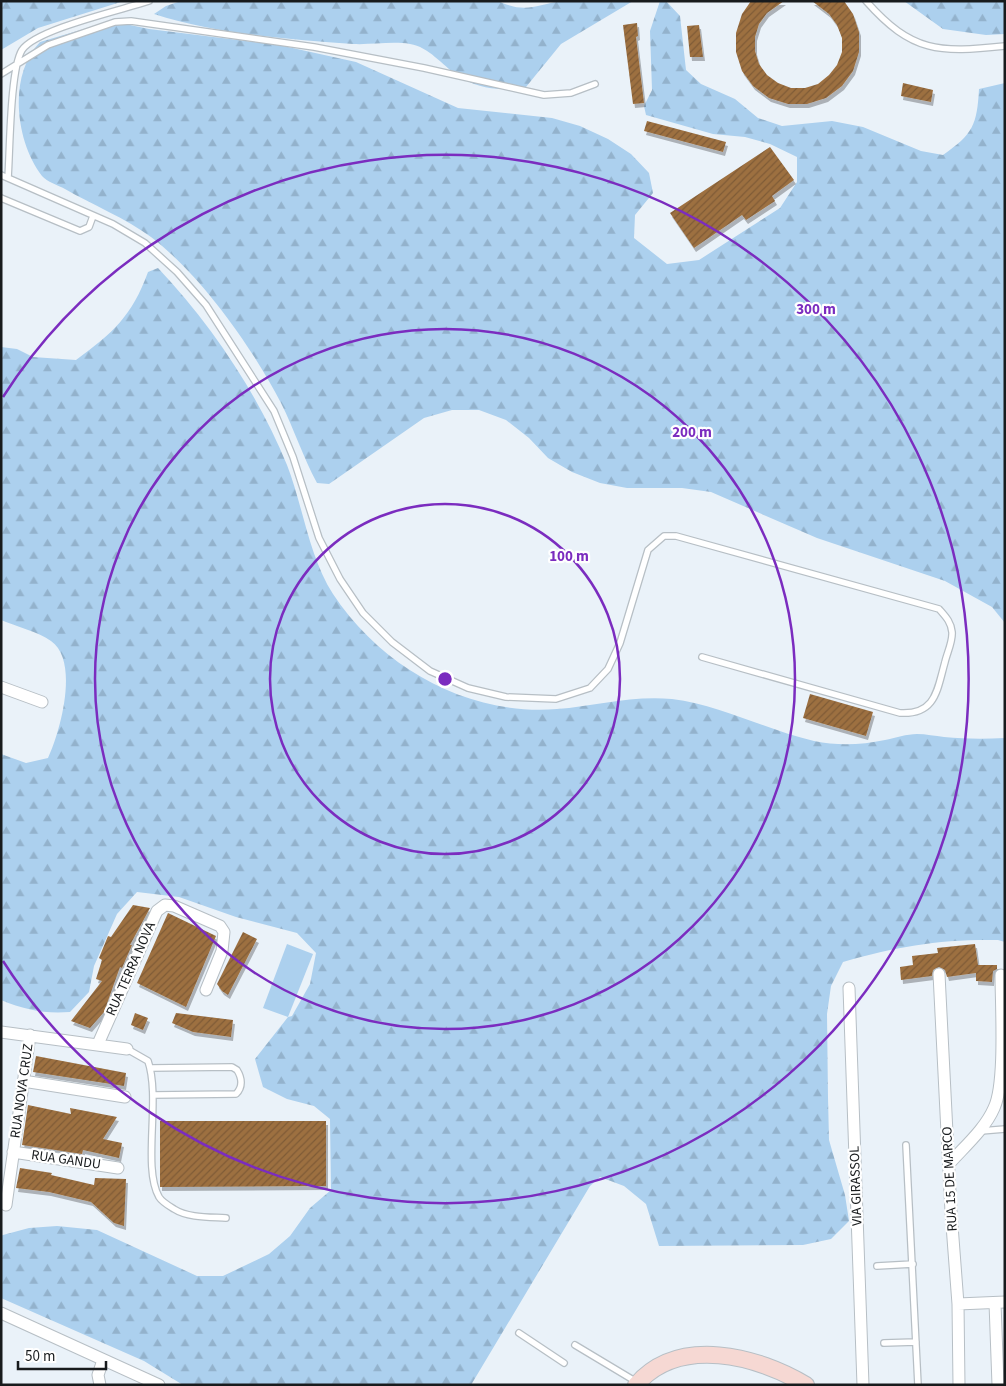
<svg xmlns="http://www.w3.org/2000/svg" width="1006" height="1386" viewBox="0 0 1006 1386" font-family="'Source Sans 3',sans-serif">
<defs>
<pattern id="forest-firs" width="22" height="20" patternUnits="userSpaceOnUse" patternTransform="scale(1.25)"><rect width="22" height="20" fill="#acd0ee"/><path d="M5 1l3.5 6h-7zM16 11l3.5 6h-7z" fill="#93b2cc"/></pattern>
<pattern id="building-hatch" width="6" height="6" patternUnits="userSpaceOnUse" patternTransform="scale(1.25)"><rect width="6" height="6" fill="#9d7041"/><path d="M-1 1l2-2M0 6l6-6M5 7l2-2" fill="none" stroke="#7f5b36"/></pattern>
<filter id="shadow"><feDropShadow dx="2" dy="4" stdDeviation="0" flood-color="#0004"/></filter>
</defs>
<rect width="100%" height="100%" fill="#eaf2f9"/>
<path fill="url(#forest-firs)" d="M1,1H124L38,28L1,50Z
M181,1H498C526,14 535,5 562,1C585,0 610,1 633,1L561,44L526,87C501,91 479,90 457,75C442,65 429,47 410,44C392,41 371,45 353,44C288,39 215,34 154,14L166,6Z
M660,1H666L680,16L686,70L701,84L735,99L758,118L782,126L832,121L863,127L921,151L943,155C973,134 977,125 979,89L1005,83V623L992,607L945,581L817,538L711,492L682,488H627L600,483L572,472L548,458L529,438L506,420L479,410H452L424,418L329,484L317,483C303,457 294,429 281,403C252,347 201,275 151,237C127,219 91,204 65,189C58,185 47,182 42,176C15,141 8,75 40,42L111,21L149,29L279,45L356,62L458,108L552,118L580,126L608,139L631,154L649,173L653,193L635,215L634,238L667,264L699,260L780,208L797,182V157L770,144L745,137L713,134L646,115L644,106L652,90L650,31Z
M904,1H1005V34L986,35L943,29Z
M158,268C211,324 258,394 287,465C303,506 309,557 333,594C382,668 468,716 557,709C595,706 633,695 672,699C721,705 766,730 814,741C838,746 861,745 885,740C895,738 907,734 917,734C926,734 935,736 944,737C965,739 984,739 1005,738V942L998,940C941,939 898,946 843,962L831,986L827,1014L828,1097L829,1140L845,1195L849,1221L831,1239L803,1245L659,1246L646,1204L624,1186L600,1177L590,1186L471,1385H183L144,1361L1,1298V1236L3,1235L29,1228L57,1226L97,1230L197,1276H223L269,1254L290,1236L310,1208L331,1190L330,1119L314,1106L287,1099L263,1087L255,1059L288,1017L292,1016L310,984L316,953L297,933L236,917L179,897L137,892L117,914L94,966L89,992L70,1012C45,1014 25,1010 1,1000V754L26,763L48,758C60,733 80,661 51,641C39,632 15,626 1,620V347L17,349L33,357L76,360C113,333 132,316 148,272Z"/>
<path fill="#acd0ee" d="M287,944L313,954L288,1017L263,1008Z"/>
<path fill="url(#building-hatch)" filter="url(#shadow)" d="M751,1H784L767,13L759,24L755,37V51L759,64L767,75L778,83L791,88H805L818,84L829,75L837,65L842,52V38L837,25L829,14L812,1H844L853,14L859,32V52L853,71L842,86L826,98L807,104H788L769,98L753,86L742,71L736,52V33L742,14Z
M637,23L638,36L636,37L644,103L633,104L623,25Z
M699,25L703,57H690L687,26Z
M903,83L933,90L931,102L901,96Z
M647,121L726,142L723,152L644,131Z
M770,147L794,180L772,196L775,201L746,220L742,215L694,248L670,213Z
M810,694L873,712L866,736L803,718Z
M133,905L150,908L130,945H132L122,968L120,967L104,1012L90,1028L71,1021L102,981L96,979L102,960L99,958L108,936L111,937Z
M168,913L216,936L186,1007L137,983Z
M243,932L257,939L228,995L222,991L217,984Z
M975,944L978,965H997V969L993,971L992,982L976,981V973L947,977L945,970L939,967L933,970L932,976L901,980L900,967L913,965L912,956L938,953L937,948Z
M135,1013L148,1018L143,1030L131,1025Z
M176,1013L233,1020L231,1037L193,1032L172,1023Z
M36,1056L126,1073L124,1086L33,1072Z
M28,1105L71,1114L70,1108L117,1117L103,1139L122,1143L119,1158L83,1150L82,1154L22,1145Z
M160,1121H326V1186L160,1187Z
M20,1168L52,1173L51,1175L94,1185L95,1178L126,1179L124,1226L114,1223L91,1202L49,1192L16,1188Z"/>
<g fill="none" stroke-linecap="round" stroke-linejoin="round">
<defs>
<path id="lane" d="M866,1C912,53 939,53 1005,46
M1,74L48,45L115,22L131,21L314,47L424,68L544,95L571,93L595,84
M1,175L113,224L145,243L177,272L206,305L274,411L293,457L319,538L340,579L363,613L392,642L430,671L468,688L506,697L556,699L590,688L608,669L620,643L648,550L664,536H676L939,609C946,617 951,622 952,632C953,641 947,653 945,662C937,690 936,715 900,713L702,657
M8,178C10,151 10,69 22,50C36,29 122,10 149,1
M1,198L80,231L89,227L93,216
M127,1049L148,1061C161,1099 142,1167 159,1197C162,1202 169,1206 174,1209C188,1218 210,1217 226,1218
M151,1068L232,1067L237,1070C242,1078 243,1087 236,1094L153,1095
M981,1131L1005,1129
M906,1145L918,1385
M877,1266L913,1264
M519,1333L564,1363
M884,1343L916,1342
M575,1345L635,1381"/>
<path id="street" d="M1,687L42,702
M939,974L951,1212L958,1304L959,1385
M849,988L863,1385
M1,1032L127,1049
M98,1044L152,922L157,911L165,905L174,906L220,926L224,932L222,951L206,990
M23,1081L125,1097
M13,1152L118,1168
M949,1164C964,1147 985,1129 994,1108C1006,1083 1001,1005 1001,975
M6,1205L30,1035
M995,1303L998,1385
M958,1304L1005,1302
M1,1313L159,1385
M100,1385L98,1375L103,1360"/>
<path id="secondary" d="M636,1385C679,1335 758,1356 806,1385"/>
</defs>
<use href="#lane" stroke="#b7bfc5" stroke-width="8"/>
<use href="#street" stroke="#b7bfc5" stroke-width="13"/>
<use href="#secondary" stroke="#b7bfc5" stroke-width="18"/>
<use href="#lane" stroke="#fff" stroke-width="5.5"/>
<use href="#street" stroke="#fff" stroke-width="11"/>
<use href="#secondary" stroke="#f6d8d3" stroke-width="16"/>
</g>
<g fill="none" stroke="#7b2cbf" stroke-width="2.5">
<circle cx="445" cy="679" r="175"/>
<circle cx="445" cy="679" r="350"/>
<path d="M3 397A524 524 0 1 1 3 961"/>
</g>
<g text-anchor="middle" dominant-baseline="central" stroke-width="4.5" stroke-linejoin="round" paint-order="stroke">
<g font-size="14" fill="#181b1d" stroke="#fff">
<text transform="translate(131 969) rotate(-66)">RUA TERRA NOVA</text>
<text transform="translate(22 1091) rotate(-82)">RUA NOVA CRUZ</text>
<text transform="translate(66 1160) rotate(8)">RUA GANDU</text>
<text transform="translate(950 1179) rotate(-93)">RUA 15 DE MARCO</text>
<text transform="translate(856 1186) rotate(-92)">VIA GIRASSOL</text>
</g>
</g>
<circle cx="445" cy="679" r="8" fill="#7b2cbf" stroke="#fff" stroke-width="2.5"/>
<g font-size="15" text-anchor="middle" font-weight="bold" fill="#7b2cbf" stroke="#fff" stroke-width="4.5" stroke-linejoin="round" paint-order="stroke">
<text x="816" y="314">300 m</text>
<text x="692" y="437">200 m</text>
<text x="569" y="561">100 m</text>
</g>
<rect width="1006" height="1386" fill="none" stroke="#181b1d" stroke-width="5"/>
<path d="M18 1361v8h88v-8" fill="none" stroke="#181b1d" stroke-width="2.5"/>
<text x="25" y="1361" font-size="15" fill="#181b1d" stroke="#ffffff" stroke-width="4" paint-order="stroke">50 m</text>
</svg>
